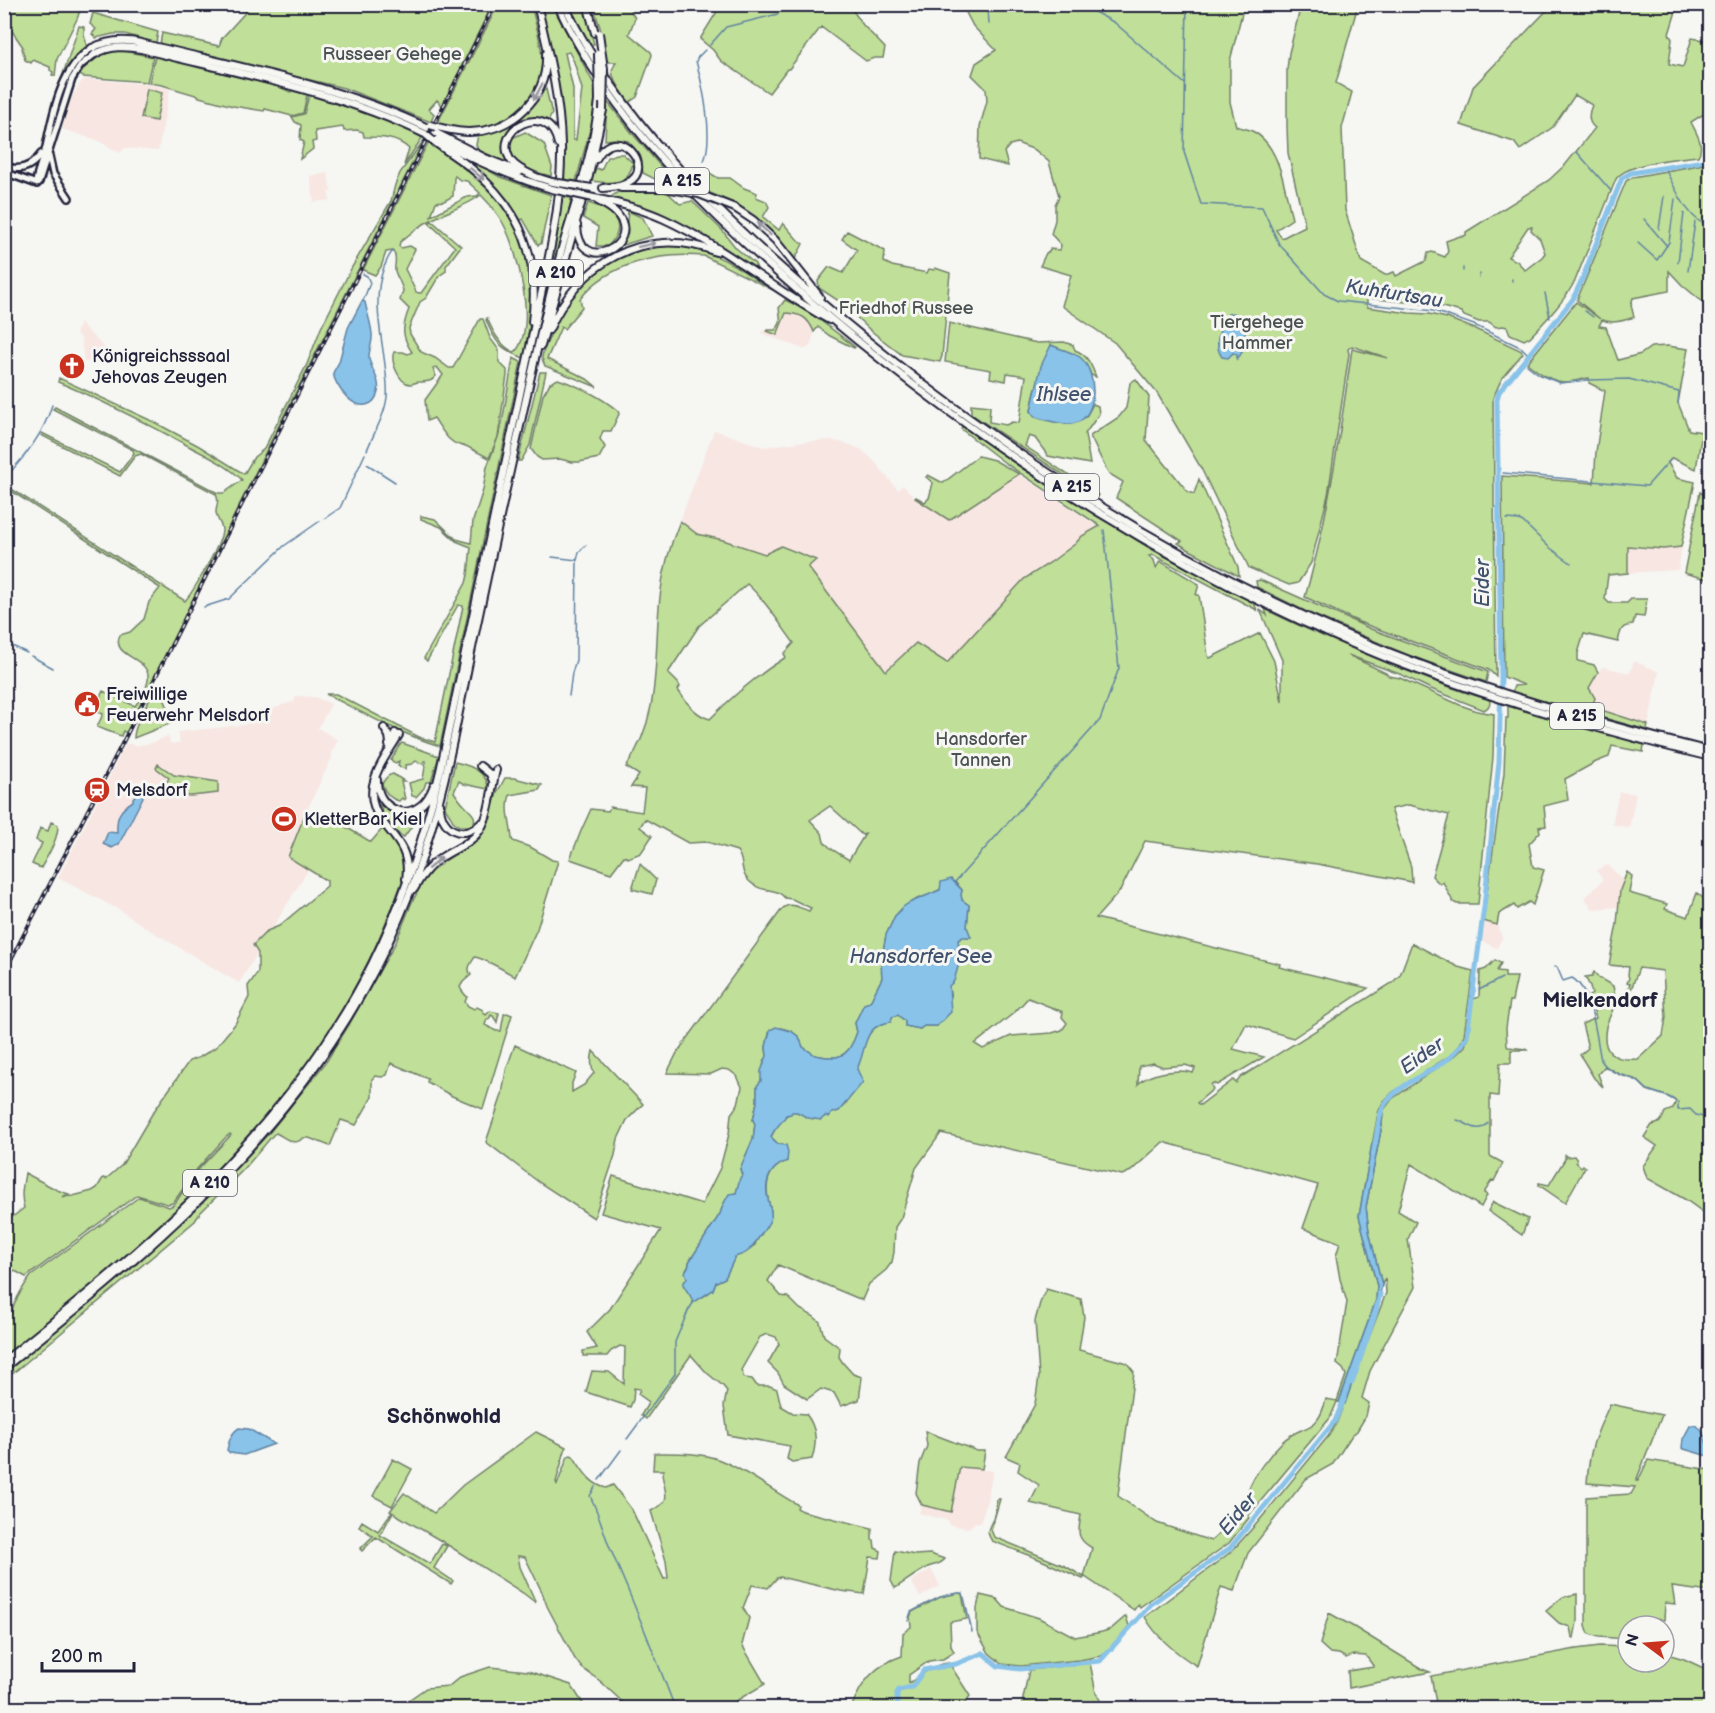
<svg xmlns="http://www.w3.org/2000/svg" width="1715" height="1713" viewBox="0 0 1715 1713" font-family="'Balsamiq Sans',sans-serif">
<rect width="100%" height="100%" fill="#f6f6f2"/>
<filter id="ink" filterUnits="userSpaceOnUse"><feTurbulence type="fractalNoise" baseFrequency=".0167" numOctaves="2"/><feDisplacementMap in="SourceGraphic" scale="12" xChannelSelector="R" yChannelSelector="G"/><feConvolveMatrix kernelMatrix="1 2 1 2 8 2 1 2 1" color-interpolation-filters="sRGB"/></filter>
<g filter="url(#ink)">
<path fill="#f8e6e2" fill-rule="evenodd" d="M492,5H498L253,484L127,738H125L267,449Z
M85,79L148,84L170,89L158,151L125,148L120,153L97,140L62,129L72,97L81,82Z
M328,173L331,192H328L330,200L314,202L310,176Z
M786,312L796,314L810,321L814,332L811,344L808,348L803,349L761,333L764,330L777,335Z
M80,323L86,329L116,360L84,362L81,338L76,334Z
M714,430L763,447L800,442L830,440L848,444L862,450L873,460L898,490L903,485L915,498L949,520L1019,474L1099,527L1082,536L1075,544L1051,562L1024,579L947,663L886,671L808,567L816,561L781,546L766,554L723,540L697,534L680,521Z
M1628,546L1663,549L1682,547L1678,570L1628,573Z
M1634,661L1659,672L1648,725L1592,707L1589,688L1602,667L1630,673Z
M296,696L315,697L331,704L318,728L338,740L331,753L332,757L305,814L288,857L308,870L239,983L148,929L120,910L58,878L126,744H131L134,746L152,743L168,736L170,743L174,744L180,742L178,732L244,725L269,711L285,704L294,702ZM159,764L174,775L218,782L161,794L170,778Z
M1619,792L1636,794L1629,828L1612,824Z
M1608,865L1623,880L1620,890L1618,907L1593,909L1585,898L1603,880L1596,870Z
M1483,921L1497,925L1502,938L1497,948L1481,941Z
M960,1467L993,1471L986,1505L980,1523L975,1522L969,1528L949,1525V1521L919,1513L922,1505L951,1511Z
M931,1569L940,1586L920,1597L911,1581Z"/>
<path fill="#c0df98" stroke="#71806a" stroke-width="1.5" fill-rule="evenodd" d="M4,5H82L77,19L57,59L55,76L52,75L53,72L50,70V67L33,60L31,63L25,60L22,48L23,47L5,21Z
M252,5H492L442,106L437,100L429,109L434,114L431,122L344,88L160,44L162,33L219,46L222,38Z
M498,5H531C535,22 543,46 542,64C541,99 508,125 474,129C462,130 449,126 437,124Z
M540,5H552L596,88L593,119L576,181L564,179V130L561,102ZM569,52L574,62L582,89L576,140H573V89L565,53Z
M569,5H584L594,44H589Z
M593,5H627L635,18L629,34L651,52L652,55L637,97L628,103L613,76L612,70L616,62H607L603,37Z
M849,5L863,25L885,48L883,58H874L866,61L821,27L789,69H787L769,93L721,61L713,50L700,39L721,5Z
M962,5H1244L1230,61V102L1236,126C1241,128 1249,129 1254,132C1281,147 1285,192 1292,219L1276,230L1282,238L1305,226L1288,153L1287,126V69L1289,53L1301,5H1358L1336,83L1352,92L1342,128L1345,210L1361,261L1385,275L1394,272L1396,276L1426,261L1428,253L1432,252L1445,257L1448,251L1446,241L1460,236L1462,237L1466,235V232L1549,180L1566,164L1595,128C1587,122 1588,114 1592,105L1575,95L1553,127L1520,150L1514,142L1461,125L1473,87L1552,5H1678L1669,34L1672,39L1669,64L1683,67L1692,38L1710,41V110L1691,122C1696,133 1705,145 1698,156C1678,158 1627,163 1616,179L1575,281C1563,303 1547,319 1530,337L1524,340L1510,334L1507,327L1503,326L1496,327L1489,322H1479L1464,316L1461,312L1435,305L1367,298V307L1409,313L1429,314L1447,318L1475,329L1520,350L1523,353L1502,378L1493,398L1496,677L1489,670L1359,622L1305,597C1329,516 1340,432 1352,349L1388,358L1352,346L1348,349L1349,354L1328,495L1311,563L1298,583L1289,585L1249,568L1201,468L1157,393L1115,343L1062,306L1071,275L1040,266L1046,253L1050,251V249L1060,250L1061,245L1051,234L1055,220V205L1059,196L1049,162L1035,150L1017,143L1010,145L1004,152L1008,166L979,159L980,126L987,101L986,89L972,75L976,63L996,50L973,26ZM1528,227H1532L1531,230L1540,239L1545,253L1542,257L1525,270L1517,261L1508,257Z
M93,13L158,32L156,43L125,34H113L96,38L92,34L96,29L90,24Z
M79,26L84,27V34L87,46L69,65L55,98Z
M115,51H124L153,57L147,82L83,77L79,74C88,61 99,54 115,51Z
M155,57L280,87L290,92L293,91L307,95L303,113L292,116L265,109L264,111L233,106L199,97V96L162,85L149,83Z
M147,89L162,93L156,121L141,118Z
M546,89L552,114L548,121C521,112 493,132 507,161L505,162L478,150L476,145L478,135C509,127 527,118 544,90Z
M309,95C343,103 393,118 422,138L404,165L409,149C397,137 380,137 364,137L363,132L357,130L344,131L343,127L315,131L316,141L312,142L313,149L300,159L304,142L300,140L301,125L295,122L292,117L304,114Z
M607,101L632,133L669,176L667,184H658L655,179L643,173L640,155L628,141L615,139L605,140Z
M525,132L544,144L552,167L551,176C530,171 505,165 512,138Z
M424,140L267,449L127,733L123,731L121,736L97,727L103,714L94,710L103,691L135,706C140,699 150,685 148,675C146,657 110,656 120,635L130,632L144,619L149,602L160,588L5,487L4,484L185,601C193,592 223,541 222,530C222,524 216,519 216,512C216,505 220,502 216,494L141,454L135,456L120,476L41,435L42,433L120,472L134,453L133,450L53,409L55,407L218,493H224L242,480C228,465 201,453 183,443C142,421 101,400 58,382L59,378L154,422L199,446L244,474L254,457L264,449L307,364L321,328L352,267L391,201L395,185L400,173Z
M428,143C495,186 536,227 531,313C530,328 526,343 524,358C501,349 495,343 486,320L487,318C493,332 499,344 513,352L516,351C537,324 518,253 504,225C498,214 490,204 481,195C467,206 447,211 431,220C420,225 410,234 400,242L399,246L401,248L410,246L415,249L405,269L416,292L419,293H421L455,247L429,223L432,221L461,246L446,266V271L439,276L426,298L420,302L409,328L410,334L421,352L435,358L449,368H453L480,319H483L490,338L499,350V362L507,370V375L498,437L489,458L466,446C449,446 443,431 434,418L427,421L425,400L443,375L437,367L433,369L436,376C430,383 428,381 419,382C416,382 413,384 410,384C399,383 390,361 394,352H403L408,354L412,352C401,336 402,327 409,309L400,300L403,291C402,284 397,278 395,271C394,263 398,258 393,251L386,252L381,267L375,275L363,270ZM455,176L460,180L467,181L480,193L477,196L467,197L431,216L436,202L444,201L453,196L454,178Z
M617,154H623L633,163C628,187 611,183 591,181L596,168L601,170L607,157Z
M471,160L500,177L551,195L541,244L538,245L523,219L521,220L504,196L469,163Z
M1710,163V281L1707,287L1710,290L1704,303L1682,285L1669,271V291L1633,298L1631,305L1634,317C1623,321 1613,324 1602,320L1599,326L1606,327L1618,360L1641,354L1651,347L1667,346L1688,349L1678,403L1689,430L1702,432L1696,469L1674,459L1672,458L1668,463L1677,478L1695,482L1681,547L1663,549L1628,546V573L1608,575L1605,599L1609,603H1627L1631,599H1647L1644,617L1635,616L1633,625C1620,626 1621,630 1618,642L1584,634L1578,653V661L1594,665L1598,672L1589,688L1595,698L1592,707L1648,725L1647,730L1512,692L1514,686L1524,685L1504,677L1502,476L1594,483L1596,452L1605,391L1589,383V378C1582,379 1573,382 1565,382C1551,382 1537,371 1527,363L1576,302L1600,319L1577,300L1626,181L1633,177Z
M708,172L718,178H730L744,188L757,193L756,197L766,201L769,207L763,217L779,230L783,223L797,239L803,244L795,259L778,238L758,220L738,205L710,193L701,180L703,175Z
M618,192H667L680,204L692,201L722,230L736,248L755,264L757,269L680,223L651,210L611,197Z
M561,197L571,198L570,206L549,282Z
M588,203C611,209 630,224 608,246H596L598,227L583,218Z
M628,211L643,218L652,236L623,245L626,231Z
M847,231L885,251L884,262L892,266L927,273L929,269L934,270L935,268L950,273L942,356L940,362L902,355L870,330L842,303L819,288L818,281L829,267L843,273L857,250L842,239Z
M667,246C675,246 684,246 691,248C722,254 747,274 773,290L704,256C660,252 608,263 580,299L582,307L564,329L561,327L547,359L587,379L597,387L545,366C544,363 542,360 542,357C543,350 551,334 554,327C577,279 615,250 667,246Z
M785,300C811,311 833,330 855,347L854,348L830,336L818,327L814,332C808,317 801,314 786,313L777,335L767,331L768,330H775C783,323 780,317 779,308Z
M949,323L1037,343L1064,342L1073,345L1075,350C1087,354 1092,366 1096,377L1091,375C1084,355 1069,353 1051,345L1035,391L1031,411L1086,417L1093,404L1098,406L1099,414L1085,434L1090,464L1048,456L1035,438L1029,436L1025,446L1098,495L1097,497L971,414V404L990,406L989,422L1006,425L1012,422L1019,423L1026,376L1007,373L1006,381L990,378L991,370L945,362Z
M513,358L521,362L440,746C402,735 363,713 326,694H336L419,737L435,742L463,606L458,605L427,661L424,658L466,583L468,575L471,547L456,541L441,527L421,519V516L435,519L456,539L471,543L473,521L483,490L487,467L501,429Z
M540,372H546L530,445L521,461H518Z
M558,379C581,387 600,396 618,411L619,414L611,431H603L600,439L605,447L599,458L579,462H572L560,459L542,460L537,457L531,449L543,395L550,383Z
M1136,379L1149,397L1146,440L1188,492L1194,494L1199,479L1238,567L1239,576L1186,548L1178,543L1182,541L1116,498L1123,482L1108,473L1090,436L1119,417L1126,408L1130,383Z
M962,426L1023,469L1151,549L1254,603L1257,610L1153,555L1149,556L1154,560L1156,568L1160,561L1199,584L1196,595H1199L1208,656L1210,658L1260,633L1274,661L1282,702V660L1260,610L1267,615L1265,609C1298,626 1332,640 1366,654C1406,671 1445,687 1487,699L1490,701C1490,706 1488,708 1484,710L1431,689L1402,675L1348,655L1386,673L1389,676L1400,678L1460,705L1477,711L1494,714L1493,757L1478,904H1457L1453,902L1443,882L1440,884L1432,876L1449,815L1409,805L1391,809L1411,867L1412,882L1317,864L1145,841L1120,891L1096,918L1280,964L1279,967L1368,988L1293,1038L1246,1024L1233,1049L1264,1057L1217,1085L1213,1083L1211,1085L1213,1089L1197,1103L1200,1105L1233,1080L1236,1083L1241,1077L1392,983L1400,975L1412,943L1458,967L1473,971L1464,1035L1459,1046L1451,1055L1393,1092L1383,1102L1378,1113L1359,1216L1377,1286L1376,1300L1339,1402H1337L1330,1418L1249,1515V1518L1229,1543L1140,1607L1138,1604L1134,1610L1085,1577L1083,1579L1041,1560L992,1541C985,1531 989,1528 993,1519C995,1513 996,1506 997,1499H1000L991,1530L994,1537L1065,1566L1084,1577L1092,1548C1076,1539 1078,1532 1081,1515L1030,1503L1039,1485L1018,1471L1020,1463L1006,1457L1035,1404L1039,1376L1035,1321L1040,1303L1046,1289L1081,1299L1084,1317L1079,1350L1127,1363L1134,1372L1118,1496L1157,1523L1211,1541C1221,1532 1238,1519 1244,1508C1248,1503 1247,1497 1248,1491C1252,1476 1272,1452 1282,1442C1303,1422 1317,1436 1326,1399L1337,1401L1346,1375L1343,1369L1337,1364L1347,1302L1340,1279L1336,1256L1340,1243L1303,1228L1318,1185L1163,1142L1131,1171L1122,1175L941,1133L916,1168L901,1218L895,1227L894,1252L892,1262L886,1270L869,1284L862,1300L778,1265L768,1281L781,1296L788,1297L800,1309L813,1316L820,1322L824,1336L840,1348L839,1357L843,1363L853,1374L862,1377L859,1400L841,1406L834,1393L821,1389L807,1399L784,1384L778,1373L768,1363L779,1344L776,1337L767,1334L760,1337L741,1370L744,1378L752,1379L757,1386H770L777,1389L781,1406L793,1413L806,1414C817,1428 817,1442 812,1459L792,1462L787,1459L790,1446L728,1435L724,1406L727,1391L723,1386L707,1373L691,1355L646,1419L641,1415L649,1402L638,1394L640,1389L634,1388L633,1400L630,1407L586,1392L592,1371L609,1372L624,1384L625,1347L620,1346L611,1351L607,1356H583V1351L597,1348L587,1332L610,1309L661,1230L601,1213L613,1176L702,1204L720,1168L729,1134L731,1114L738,1104L742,1087L737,1076L729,1070L722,1069L711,1074L667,1073L677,1053L782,909C790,901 800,908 809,911L811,908L792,899L785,898C776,887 765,893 754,885C737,874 746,862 737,851L707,842L688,843L645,819L640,827L652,836L641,853L628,858L624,856L611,873L570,859L581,831L591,809L608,811L610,807L642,812L645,788L631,787L639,775L626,767C663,713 653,657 660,597C663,570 670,545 680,521L697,534L723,540L765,554L781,546L816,560L808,567L886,671L916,643L947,663L1024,579L1051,562L1075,544L1082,536L1100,526L1005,463L961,429ZM747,584C766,601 779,623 794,643L784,654L786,657C758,675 733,695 710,719C697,716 685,702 678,690L680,687L678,683L668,673L699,626ZM830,806L862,835L865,834L849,860L833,850L824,842L822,833L810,820ZM955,882L962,890L961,895L962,900L969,905L967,927L970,937L963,936L958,940L959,947L948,986L951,997L937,1026H924L920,1029L905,1026V1021L898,1015L892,1017L890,1022C853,1026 863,1079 846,1103C843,1108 836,1111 831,1113C827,1115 822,1119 818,1119C808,1119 802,1112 792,1111L779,1122L771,1137L778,1144H783L787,1161C768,1168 764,1183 769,1203C770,1208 772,1211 771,1216C769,1228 757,1234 755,1245L735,1257L725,1278L716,1282C710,1296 704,1295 693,1302C692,1294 686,1291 683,1284L687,1278L689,1262L720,1214L723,1205L729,1195L736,1193L742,1175L740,1169L753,1139L755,1124L753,1120L757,1102V1086L761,1081L764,1061L767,1057L766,1047L770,1030L781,1028L791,1031L799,1037L803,1047L815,1055L826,1057H837L844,1054L849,1049L854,1040L857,1032L855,1023L864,1004L870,1002L882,978L881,963L886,935L895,916L917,899L929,895ZM1028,998L1063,1012L1062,1017L1067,1023L1062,1030L1052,1033L1011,1036L983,1049L975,1044L1015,1012ZM1153,1063L1163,1067L1185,1065L1195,1068L1193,1073C1179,1068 1148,1073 1138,1084L1139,1066Z
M978,456L994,460L1019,474L949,520L915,498L916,497L925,502L929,498L933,483L926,477L928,475L943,483Z
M1700,492L1710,498V580L1684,573Z
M1260,580L1371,629L1488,672L1486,682L1410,656L1307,612L1257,587L1256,581Z
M156,688L160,689L174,722L134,738C134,724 149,701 156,688Z
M1508,706L1644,745L1643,752L1612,746L1609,757L1596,762L1565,779L1568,800L1544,806L1546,826L1539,827L1540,832L1529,844L1533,867L1544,870L1533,905L1529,902L1517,909L1514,905L1499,914L1497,925L1483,921L1504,773L1506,718H1508Z
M402,743L439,756L431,782H426L424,788L416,797L412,796L409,783L423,779L426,761H424L423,764L416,761L412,764L406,765L405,769L398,766L399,761L395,763L391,760C395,755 397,747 402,743Z
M455,762C469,765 488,772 488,789L464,784L459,781L454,792C457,796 460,801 464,805C470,812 479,816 472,826H459L453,821L445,807Z
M158,764L174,775L218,782V793L191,796L160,794L169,778L156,768Z
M393,774L404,781H401L405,799L404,800L402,798L399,801C390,799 385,793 382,784C385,779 387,775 393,774Z
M505,778H514L542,785L539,790L510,795C505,808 511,825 512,839L513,841L532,848L552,860L558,861L537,929L515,977C507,971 484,959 475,957C471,963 466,969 471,975L463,982L460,987L462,991L467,997L465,1002L468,1006L474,1009L477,1007L483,1010L484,1013L486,1015L490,1011L499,1013L497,1022L493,1016L491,1015L489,1019H487L485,1025L496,1031H501L504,1014L507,1013L512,1015L483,1109L452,1096L427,1082L428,1079L391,1063L387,1075L382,1077L375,1076L372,1079V1097L356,1125L341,1120L330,1146L309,1138H303C294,1147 286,1138 276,1133L273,1135L245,1168L200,1213L195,1221L5,1380V1372L131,1269L218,1188L270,1132L326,1062L350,1023L396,942L412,902L426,877L435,867L479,839L491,818V813L497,793Z
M380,805L398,816L419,813H422V815L417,819L404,837C392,832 383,818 380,805Z
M305,814L324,823H339L371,842L383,828C389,835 397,842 400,850C402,854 404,868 404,872C403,881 399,889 396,898C388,917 380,937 371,956C350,998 327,1039 299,1076C218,1186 110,1271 5,1356C5,1350 4,1343 5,1337C7,1317 18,1293 31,1276L139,1197L169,1207L174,1205L196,1172L231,1135L230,1134L225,1138L197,1169L173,1203L167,1204L137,1195L26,1277L4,1265L5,1221L15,1215L24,1208C20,1194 23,1187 25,1173L57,1190L69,1194L62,1197L73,1196L92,1191L97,1188L103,1178L106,1179L122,1165L152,1114L189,1061L200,1057L216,1047L235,1024L249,997L248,986L258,972V953L253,945L267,931L279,926L327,886V881L288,857Z
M51,822L58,825C58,840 48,855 41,868L32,864C35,856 39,851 42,843L36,840L40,828L48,831Z
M640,864L656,880L652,894L632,889Z
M1627,872L1632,876L1629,893L1667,904L1665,909L1688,917L1697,893L1710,904V1141L1707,1148L1710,1150V1217L1686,1200L1647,1178L1643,1166L1657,1146L1644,1137L1652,1125C1661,1124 1662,1119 1665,1112L1673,1109L1676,1101L1669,1097L1647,1090L1637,1080L1620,1075L1605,1066L1598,1074L1603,1087L1594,1078L1580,1055L1588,1048L1582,1024L1596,1018L1589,996L1592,994L1590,986L1585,977L1592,976L1594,972L1599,978L1613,986C1614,990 1615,995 1615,1000C1615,1009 1608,1018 1606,1027C1601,1053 1614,1061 1638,1059L1663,1036L1666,1017L1663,971L1639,968L1630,992L1627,990L1630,984L1627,983L1629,978L1628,975L1629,967L1609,965L1617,924L1620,890Z
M1495,960L1501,963L1497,971L1505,972V977H1517L1512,1001H1510L1506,1028L1507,1046L1508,1047L1526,1049L1527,1050H1511V1063H1500L1498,1096L1490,1095V1156L1503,1163L1494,1181L1492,1180L1484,1193L1487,1195L1481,1207L1411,1164L1398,1211L1416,1222L1408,1239L1415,1287L1370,1371L1362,1398L1369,1403L1366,1416L1357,1431L1352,1435L1333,1464L1306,1479L1248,1553L1234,1591L1221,1587L1197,1666C1177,1654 1157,1638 1145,1617L1232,1551L1258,1522L1330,1434L1337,1422L1386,1293L1385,1278L1382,1285L1369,1232L1366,1207L1382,1125L1383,1111L1392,1099L1456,1055L1465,1046L1468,1037L1473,999L1479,997L1480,971L1486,969Z
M515,1045L576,1073L572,1083V1092L584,1085L594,1073C590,1066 591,1059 593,1051L643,1104L627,1120L618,1139L615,1155L594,1218L540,1183L486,1142L502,1095L506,1070Z
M1565,1155L1567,1157L1574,1156L1577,1160L1576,1162L1581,1167L1583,1165L1585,1167L1565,1203L1539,1185V1183L1549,1185L1565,1159Z
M1493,1202L1528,1219L1522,1235L1488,1211Z
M1610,1404L1662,1415L1636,1481H1638L1648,1460L1710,1470V1592L1672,1587L1675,1604L1665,1603L1664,1620L1640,1618V1620L1654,1623L1653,1626H1628V1639L1599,1637L1589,1634L1586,1625V1497L1631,1494L1635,1487L1587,1483C1589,1449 1596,1434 1610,1404Z
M925,1431L977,1451H985L982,1469L960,1467L951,1512L922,1505L916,1493L920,1463L927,1446Z
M536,1432L566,1447L556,1482L557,1485L568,1456L571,1455L573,1456C582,1469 589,1484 606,1488L613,1485L632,1510L664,1579L668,1578L666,1561L651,1511C673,1501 665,1494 662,1474L664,1470H653L654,1453C676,1453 699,1452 720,1460C748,1471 772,1491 798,1505L797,1508L802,1511L872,1528V1540H874L875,1548L881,1551L880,1558L870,1557L864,1594L841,1591L780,1577L777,1578L768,1588L752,1585L743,1608L749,1618L742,1645L765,1684L734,1702L740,1708H629L600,1681L582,1668L575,1659L547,1606L542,1592L525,1557L518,1556L520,1567L536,1603L523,1593L443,1542L390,1511L404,1493L434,1513L463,1485Z
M393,1459L412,1469L392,1506L373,1496Z
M391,1513L392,1514L380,1535L430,1564L442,1544L447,1546L434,1568L453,1581L451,1584L376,1537L362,1551L360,1549L373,1536L359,1526L362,1521L378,1531Z
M895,1551L915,1555L930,1554L945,1559C940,1565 935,1564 928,1567C917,1573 906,1581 895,1588L891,1581Z
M959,1593L962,1594L967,1619L950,1622L951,1646L954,1652L943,1659L929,1661L909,1675V1683C922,1675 932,1664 949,1663L970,1696L965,1703L959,1708H851C861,1683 874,1665 902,1656L903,1633L911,1627L910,1617L912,1612L940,1597Z
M1577,1594V1622L1574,1638L1572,1637L1570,1627L1559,1623L1546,1611L1563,1597Z
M980,1595L997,1599L1004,1607L1039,1618L1075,1637L1102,1632L1111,1629L1126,1616L1129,1626L1107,1652L1101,1656L1079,1660L1021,1666L1002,1664L989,1653L977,1632V1608Z
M1329,1613L1354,1627L1422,1669L1430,1672L1349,1688L1348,1671L1374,1667L1366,1656L1353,1655L1346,1658L1339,1654L1330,1653L1320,1644Z
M1600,1646L1628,1647V1662H1664V1653L1684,1659L1710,1671V1708H1437L1431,1676L1576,1649Z
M1090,1663L1096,1693L1100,1700L1101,1708H1021L1029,1670Z
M490,1667L528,1671L571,1685L586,1708H397L426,1688L449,1686L460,1677Z"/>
<path fill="#89c3e9" stroke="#6083a3" stroke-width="1.5" d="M362,301L365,302C367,313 371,323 372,334C373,342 369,349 369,357C370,369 381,379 378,392C377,396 374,401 371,403C354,413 335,386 333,373L339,362L348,328Z
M1233,313L1237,315L1240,320L1243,318L1245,320L1244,323C1247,335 1246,350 1237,359V355L1233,353L1228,358L1222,357C1213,346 1220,325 1228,314Z
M1051,345C1059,349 1074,352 1081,358C1097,372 1100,419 1072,424C1061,425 1046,420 1035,417L1031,411L1041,366Z
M138,792L142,794L143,797L119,844L112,848L103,844L108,832L117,833C116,817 119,810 133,801V798Z
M951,879L962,890L961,895L962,900L969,905L967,927L971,937H963L958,940C959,946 958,951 961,956L954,981L949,986L951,1012L937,1026H924L920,1029L905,1026V1021L898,1015L892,1017L891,1022C862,1025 867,1049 857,1069L863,1082L839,1111L832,1113L829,1117L825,1116L821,1120L808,1118L797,1112H792L791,1114L786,1115C782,1124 775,1126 771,1137L778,1144L786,1145L788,1152L787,1161C768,1168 763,1184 769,1203C770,1208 772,1211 771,1217C770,1223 752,1248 747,1252C743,1255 739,1255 735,1257L725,1278L716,1282L713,1290L693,1303C692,1295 686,1292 683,1284L687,1278L685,1272L689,1265V1262L720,1214L723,1205L729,1194L736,1193L740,1178L742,1175L740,1169L753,1139L755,1124L753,1120L757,1102V1086L761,1081V1071L767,1056L766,1047L770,1030L776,1027L791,1031L799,1037L803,1047L815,1055L826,1057H837L844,1054L849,1049L854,1040L857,1032L855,1023L861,1010L864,1004L870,1002L882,978L881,963L886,935L895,916L903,907L909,903L940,890L941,882Z
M1382,1111H1383L1382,1125L1366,1207L1369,1231L1382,1285L1375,1315L1345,1404L1339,1402L1376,1300L1377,1286L1359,1216L1372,1143L1376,1142Z
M1695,1425L1701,1429L1710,1451L1708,1456L1684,1449L1682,1448L1683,1439L1690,1426Z
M239,1428L249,1429L274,1444L244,1455L230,1453L227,1450C229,1441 231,1433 239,1428Z"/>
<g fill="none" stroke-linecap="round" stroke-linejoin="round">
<path stroke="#6083a3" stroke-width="1.5" d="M1084,4L1087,8L1115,23L1185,84
M1187,4L1184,152L1201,204L1262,207L1279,244L1324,294L1338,301L1434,311L1474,325L1522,348L1528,354
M989,23L988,12L991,8L990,4
M710,45L726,27L778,14
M1577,152L1611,191
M704,161C714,137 703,86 696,61L698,57L705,50
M1664,167C1674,185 1688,222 1710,226
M1644,219L1667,246
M1659,229L1664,196
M1638,243L1657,260L1669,242L1675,199
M1678,262L1684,213
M1463,271V268
M1688,271L1695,222
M363,274L367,276L370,283L363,301
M1479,277L1480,274
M1512,281V279
M1545,293L1550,318
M1585,311L1593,317
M1522,362L1524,364
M1527,365L1540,375L1560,383L1588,380L1629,379L1679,392L1678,403
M367,450C374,433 385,415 387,397C388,386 386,375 385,365C381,332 372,299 384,267C387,261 388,256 393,251
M367,464L395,482
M1503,473L1647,486L1670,460
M5,478C26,455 43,435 52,405
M325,518L340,508L365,454
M1507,519L1519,520L1523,522L1549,547L1571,563
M552,557L577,560
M204,607L229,599L284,546L320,521
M4,642L27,653
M31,656L53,668
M569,696L572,673L576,660L577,560L579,552L586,545
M955,882L1100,720L1119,668L1104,530
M1555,967H1557L1563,981L1572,978C1593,990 1596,1038 1601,1060C1611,1076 1624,1073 1637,1081C1642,1083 1644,1088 1648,1090C1658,1094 1667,1095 1675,1101
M1472,990L1475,991
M1479,990L1502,978
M1678,1102V1110L1690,1109L1696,1115L1710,1119
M1457,1120C1468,1123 1478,1135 1488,1123
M627,1439L675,1374V1342L688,1311L693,1303
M599,1480L621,1450
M595,1487L590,1496C599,1513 603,1531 610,1548C633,1601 655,1655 675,1708
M908,1621L911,1612C928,1603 943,1593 963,1593L972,1632"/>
<path stroke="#89c3e9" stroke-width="5" d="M1375,1144C1378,1130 1378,1111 1388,1100C1411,1074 1451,1069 1467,1036L1484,907L1499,762L1501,678L1497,399L1499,392L1573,299L1583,277L1622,178L1631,173L1710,160
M1352,1383L1375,1315L1380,1294
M983,1653L998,1666L1020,1669L1100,1661L1151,1604L1230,1548L1335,1421L1344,1399
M897,1708V1693L899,1690L912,1687L924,1670L956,1664L983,1653"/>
<defs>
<path id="major" d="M49,156L53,174L69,198
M4,166C20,172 32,167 41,154
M4,172L37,184L39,182L72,79L81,65L95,54
M36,183C37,171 43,159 46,147C53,113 61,67 92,48"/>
<path id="highway" d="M557,4C612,121 707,212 803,295C988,455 1201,590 1431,675C1523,709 1616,734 1710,757
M564,4C620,120 713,209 809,292C994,450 1204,585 1433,669C1524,702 1617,728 1710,751
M587,4L595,33
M92,48C108,40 124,39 141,43C238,67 338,85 428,128
M95,54C110,46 124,46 141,49C236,73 336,91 425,134
M437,127C447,129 458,132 469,132C513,131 548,98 546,54
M434,132L485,158L520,172
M431,139C444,150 459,158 472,169C522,210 540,259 532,322
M437,140C474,160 511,177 552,189
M596,159C617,119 658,169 627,183C620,187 610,187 603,188
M533,176L552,182
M536,177C528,173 518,169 512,162C488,130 549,98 558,144
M621,188H665
M589,197C615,202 640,208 664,219C723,246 773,289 829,320
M735,208L753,220L775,240L820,297
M577,225C578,277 644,245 617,214C612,208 604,204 598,201
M549,330C578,263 645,224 716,252
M541,346L589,176L603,110
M384,728L389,736L390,743
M399,735C389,751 377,767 373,785C365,827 414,833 406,879
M389,745L395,733
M480,766L490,774L493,781
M377,780C376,803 400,821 420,806C427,801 431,793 434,785
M440,804C440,829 462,842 481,823
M414,889C421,876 429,865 442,857C455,848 471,844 480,830C491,812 491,789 496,770
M4,1361C146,1248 289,1129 372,964C403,902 424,838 440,771L545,276C554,233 562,189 561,144C560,97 548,51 537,4
M4,1368C179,1228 335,1096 415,879C440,811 454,738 468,667C484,591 500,515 517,440C531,375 545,312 562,248C576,200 594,151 599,100"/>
</defs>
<use href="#major" stroke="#22223b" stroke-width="10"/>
<use href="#highway" stroke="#22223b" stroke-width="10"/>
<use href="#major" stroke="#f6f6f2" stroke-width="5"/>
<use href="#highway" stroke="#f6f6f2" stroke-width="6"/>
<defs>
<path id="rail" d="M4,973L123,742L253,482L495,4"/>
</defs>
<use href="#rail" stroke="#22223b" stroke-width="4"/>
<use href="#rail" stroke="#f6f6f2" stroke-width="1.5" stroke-dasharray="4.5" stroke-linecap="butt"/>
<defs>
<path id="highway-bridge" d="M599,33L604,69L603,110
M598,53L599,100
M430,125L437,127
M425,134L431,139
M552,182L592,188
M665,188L699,194L735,208
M552,189L589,197"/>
</defs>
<use href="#highway-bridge" stroke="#22223b" stroke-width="10" stroke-linecap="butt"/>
<use href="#highway-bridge" stroke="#f6f6f2" stroke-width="6"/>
</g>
<defs><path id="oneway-shaft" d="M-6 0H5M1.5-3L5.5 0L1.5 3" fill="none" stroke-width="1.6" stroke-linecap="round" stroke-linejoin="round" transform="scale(1.5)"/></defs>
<g stroke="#9797a0">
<use href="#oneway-shaft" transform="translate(538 92) rotate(118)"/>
<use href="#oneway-shaft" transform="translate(477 174) rotate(41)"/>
<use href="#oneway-shaft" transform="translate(764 229) rotate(-138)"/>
<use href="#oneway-shaft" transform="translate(647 245) rotate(-12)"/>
<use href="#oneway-shaft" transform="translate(435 863) rotate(-40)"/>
</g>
</g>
<defs>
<symbol id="church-disc" viewBox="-11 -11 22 22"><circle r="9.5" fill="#c8321e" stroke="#f6f6f2"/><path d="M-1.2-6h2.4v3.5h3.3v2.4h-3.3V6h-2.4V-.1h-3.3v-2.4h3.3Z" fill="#fff"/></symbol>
<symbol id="civic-disc" viewBox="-11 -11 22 22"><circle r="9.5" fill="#c8321e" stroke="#f6f6f2"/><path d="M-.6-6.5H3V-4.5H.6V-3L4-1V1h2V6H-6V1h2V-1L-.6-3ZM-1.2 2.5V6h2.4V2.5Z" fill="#fff"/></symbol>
<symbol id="station-disc" viewBox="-11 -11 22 22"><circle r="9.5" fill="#c8321e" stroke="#f6f6f2"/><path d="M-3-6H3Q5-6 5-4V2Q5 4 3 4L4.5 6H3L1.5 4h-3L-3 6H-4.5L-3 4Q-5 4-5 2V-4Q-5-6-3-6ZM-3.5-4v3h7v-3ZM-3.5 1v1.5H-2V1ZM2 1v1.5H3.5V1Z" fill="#fff"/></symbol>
<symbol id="stadium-disc" viewBox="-11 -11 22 22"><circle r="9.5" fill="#c8321e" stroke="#f6f6f2"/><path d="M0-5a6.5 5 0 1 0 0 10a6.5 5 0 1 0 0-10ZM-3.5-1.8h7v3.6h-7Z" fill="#fff"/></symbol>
</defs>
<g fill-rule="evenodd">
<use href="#church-disc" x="57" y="351" width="30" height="30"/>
<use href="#civic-disc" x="72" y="689" width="30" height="30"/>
<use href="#station-disc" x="82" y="775" width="30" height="30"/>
<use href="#stadium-disc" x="269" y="804" width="30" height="30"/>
</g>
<g text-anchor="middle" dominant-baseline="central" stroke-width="6" stroke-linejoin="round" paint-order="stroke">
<g fill="#f6f6f2" stroke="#626272" stroke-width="1.5">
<rect x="655" y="168" width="54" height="26" rx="4.5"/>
<rect x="529" y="260" width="54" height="26" rx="4.5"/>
<rect x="1045" y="474" width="54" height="26" rx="4.5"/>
<rect x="1550" y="703" width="54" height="26" rx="4.5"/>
<rect x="183" y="1170" width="54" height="26" rx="4.5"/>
</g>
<g font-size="16" font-weight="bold" fill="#22223b">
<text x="682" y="181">A 215</text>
<text x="556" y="273">A 210</text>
<text x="1072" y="487">A 215</text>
<text x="1577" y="716">A 215</text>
<text x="210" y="1183">A 210</text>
</g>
<g font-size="18" fill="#4a5152" stroke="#f6f6f2">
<text x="392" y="54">Russeer Gehege</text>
<text x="906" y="308">Friedhof Russee</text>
<text x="1257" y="322">Tiergehege<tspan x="1257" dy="21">Hammer</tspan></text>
<text x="981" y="739">Hansdorfer<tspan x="981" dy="21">Tannen</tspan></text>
</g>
<g font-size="18" fill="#22223b" stroke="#f6f6f2" text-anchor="start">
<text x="92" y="356">Königreichsssaal<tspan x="92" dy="21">Jehovas Zeugen</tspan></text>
<text x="106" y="694">Freiwillige<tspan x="106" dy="21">Feuerwehr Melsdorf</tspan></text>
<text x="116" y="790">Melsdorf</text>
<text x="304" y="819">KletterBar Kiel</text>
</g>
<g font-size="20" font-style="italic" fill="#41526f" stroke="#f6f6f2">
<text transform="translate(1394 294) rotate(9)">Kuhfurtsau</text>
<text x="1064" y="395">Ihlsee</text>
<text transform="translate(1483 583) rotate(-90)">Eider</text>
<text x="921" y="957">Hansdorfer See</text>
<text transform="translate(1422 1056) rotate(-35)">Eider</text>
<text transform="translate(1238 1514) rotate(-50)">Eider</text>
</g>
<g font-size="21" font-weight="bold" fill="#22223b" stroke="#f6f6f2">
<text x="1600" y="1000">Mielkendorf</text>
<text x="444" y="1416">Schönwohld</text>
</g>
</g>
<rect width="1715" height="1713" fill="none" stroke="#f6f6f2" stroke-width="24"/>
<rect x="12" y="12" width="1691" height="1689" fill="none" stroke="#22223b" stroke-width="2" filter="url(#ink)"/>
<g transform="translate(1646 1644) rotate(286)"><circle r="28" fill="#f6f6f2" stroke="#a1a1a9" stroke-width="1.5"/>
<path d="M0-4.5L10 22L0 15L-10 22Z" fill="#c8321e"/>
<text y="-9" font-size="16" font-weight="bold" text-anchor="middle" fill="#22223b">N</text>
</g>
<path d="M42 1662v9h92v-9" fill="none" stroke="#22223b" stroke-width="3"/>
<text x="51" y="1662" font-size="18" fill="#22223b" stroke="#f6f6f2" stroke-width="4.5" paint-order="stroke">200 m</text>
</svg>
